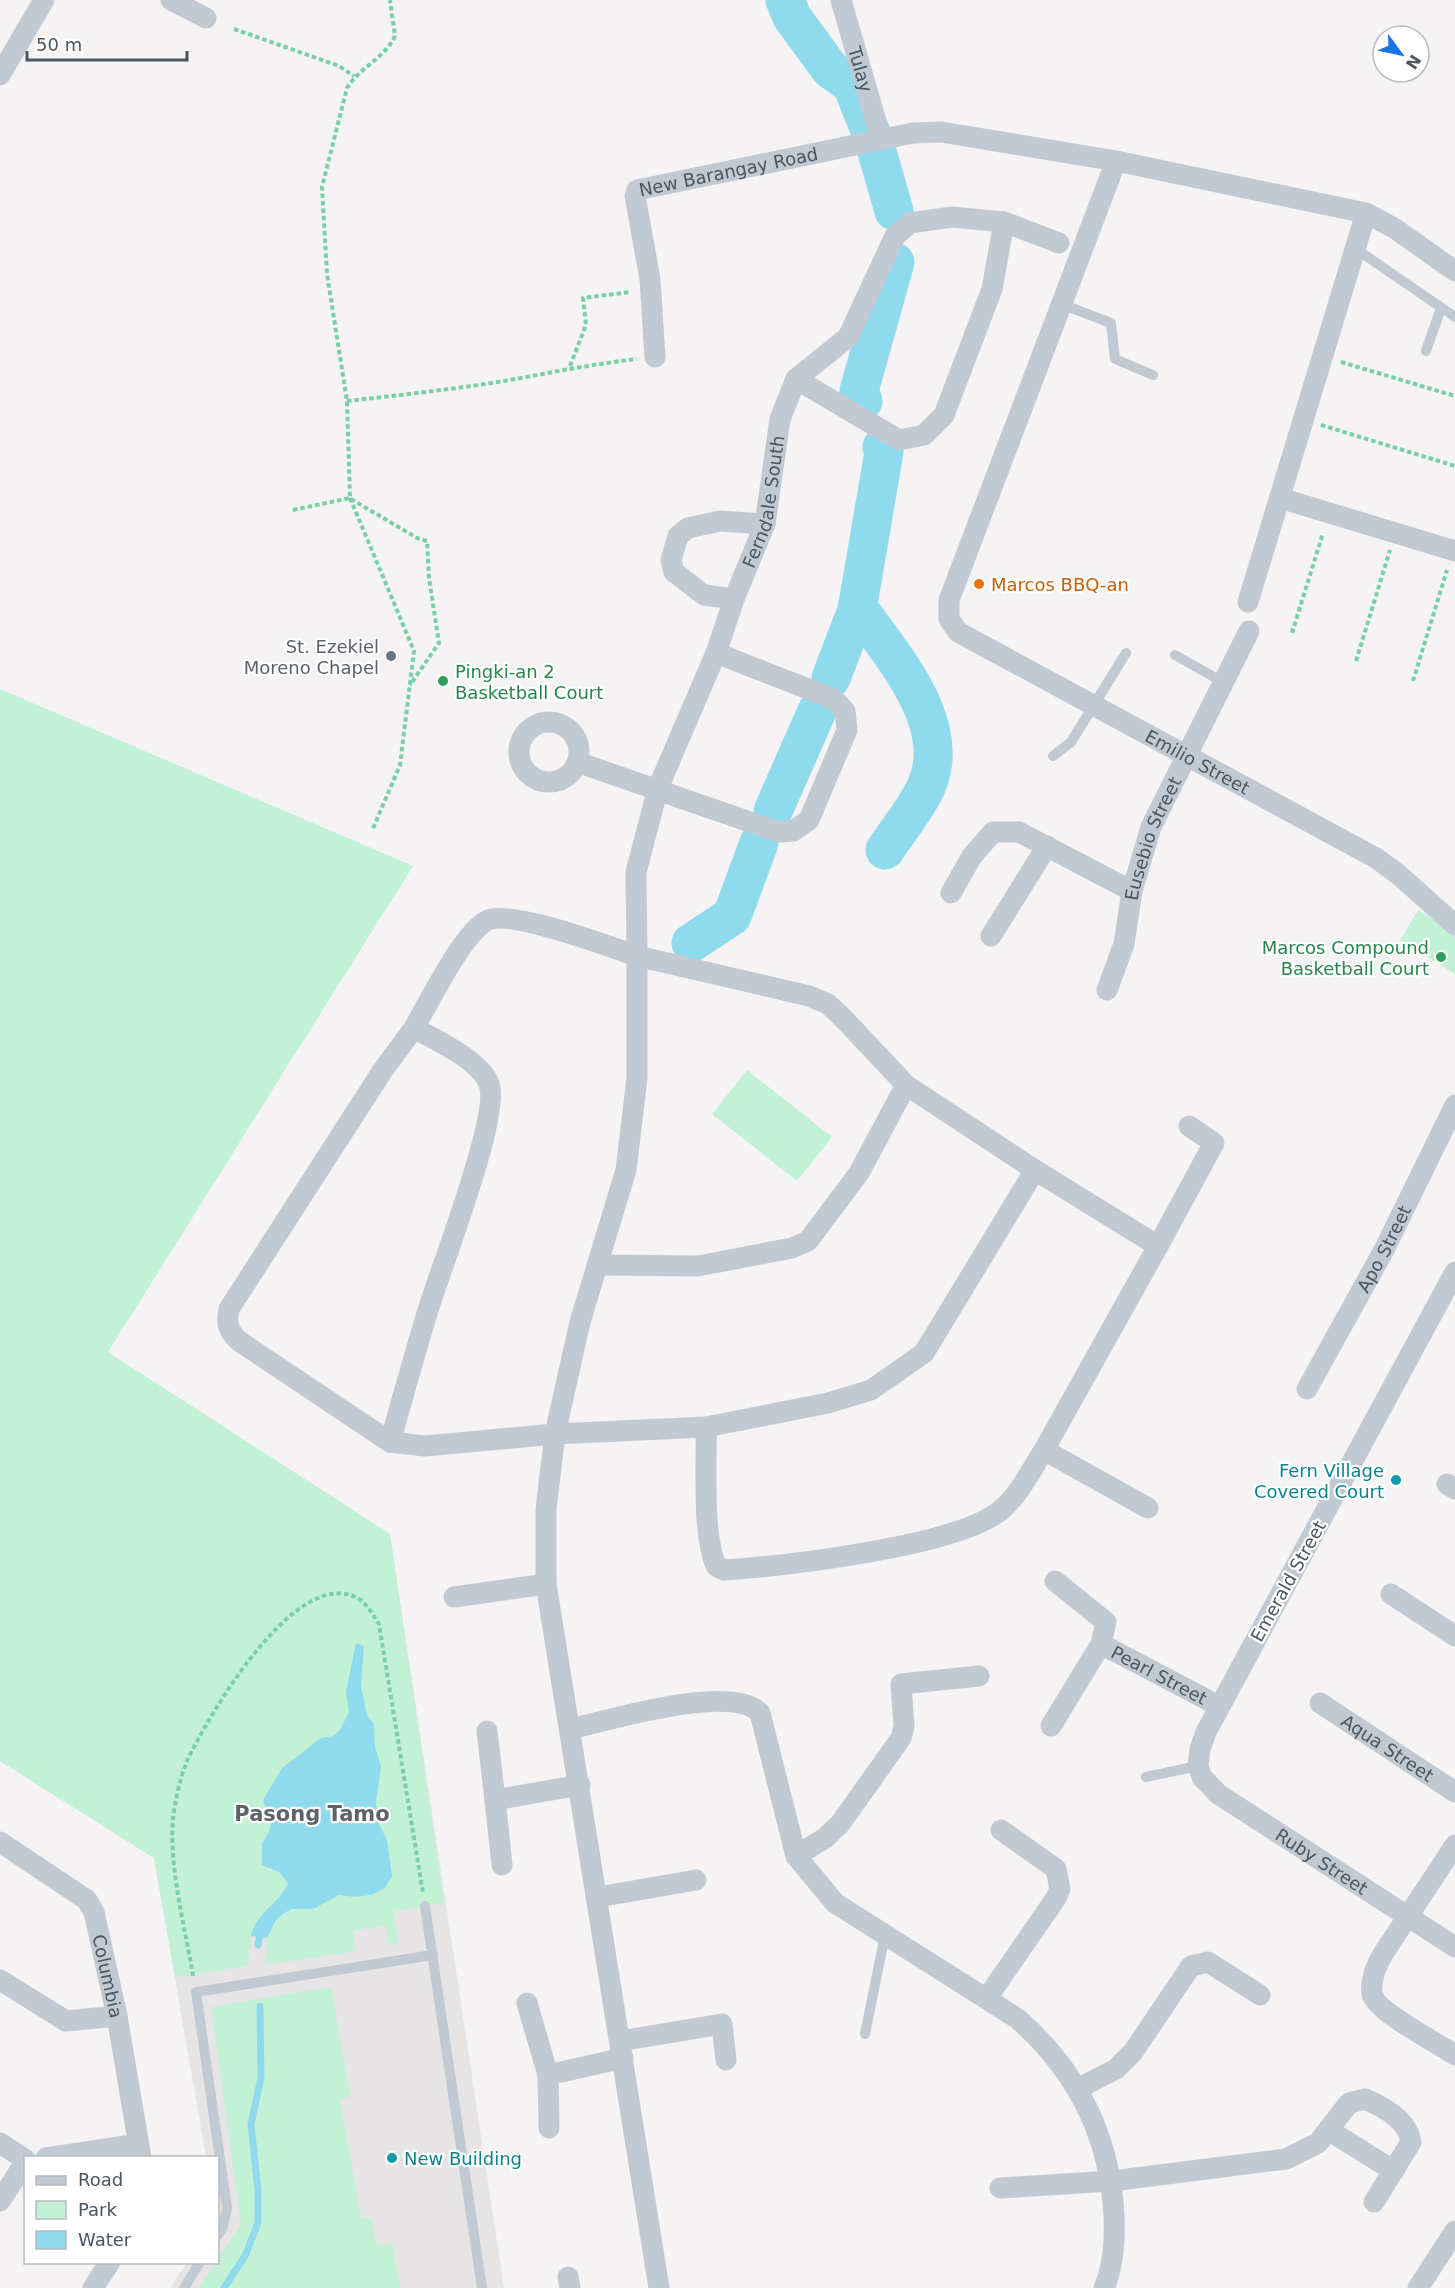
<svg xmlns="http://www.w3.org/2000/svg" width="1455" height="2288" viewBox="0 0 1455 2288" font-family="'DejaVu Sans',sans-serif">
<rect width="100%" height="100%" fill="#f5f3f3"/>
<path fill="#e6e4e5" d="M107,1352L390,1534L504,2288H170L186,2263L218,2262V2158L206,2157L154,1858L0,1761V1525Z"/>
<path fill="#c3f1d5" d="M0,689L413,866L108,1352L390,1534L444,1903L394,1911L398,1944L389,1945L386,1925L353,1931L356,1951L265,1965L267,1938L251,1936L248,1966L175,1977L154,1858L0,1761Z
M1418,910L1455,932V974L1400,940Z
M747,1070L832,1137L797,1181L712,1114Z
M331,1987L350,2097L340,2099L361,2219L372,2218L377,2246L392,2243L400,2288H199L241,2224L211,2007Z"/>
<path fill="#90daee" d="M356,1643L364,1646L361,1686L367,1715L374,1724L375,1747L381,1766L376,1803L378,1822L387,1840L392,1876L385,1888L371,1895L355,1897L339,1895L313,1909H292L284,1913L276,1920L267,1938L251,1936C256,1912 280,1904 288,1883L279,1872L262,1865V1844L270,1829L272,1815L266,1809L263,1800L282,1768L321,1738L333,1736L340,1730L349,1712L346,1692Z"/>
<g fill="none" stroke-linecap="round" stroke-linejoin="round">
<path stroke="#90daee" stroke-width="7" d="M258,1945L261,1929
M224,2288L245,2256L258,2223V2191L251,2124L261,2078L260,2006"/>
<path stroke="#90daee" stroke-width="39" d="M785,0L792,17L830,69L852,85L873,138L894,211
M863,401L859,391L895,262
M857,610L865,617C898,663 953,727 926,787C916,809 898,830 885,850
M831,678L857,610L884,452L882,447
M773,811L817,711
M691,943L732,916L759,843"/>
<path stroke="#7ad0a6" stroke-width="4" stroke-dasharray="4.5 3" stroke-linecap="butt" d="M234,29L339,66L354,76
M1341,362L1455,396
M570,366L586,325L583,298L630,292
M347,401C401,395 456,389 510,380C553,372 594,364 637,359
M1321,425L1455,466
M350,498L414,651L400,765L372,831
M351,499L417,538L427,541L429,578L439,643L410,685
M293,510L350,498L347,401L327,274L322,187L347,88C360,67 385,58 395,36L390,0
M1292,633L1323,533
M1356,661L1390,550
M1413,681L1447,570
M193,1976C185,1926 169,1870 173,1819C175,1801 180,1778 187,1761C207,1718 297,1562 359,1599C368,1605 373,1615 379,1624L423,1893"/>
<path stroke="#c1cad2" stroke-width="10" d="M1356,249L1455,317
M1061,304L1111,323L1115,359L1153,375
M1426,351L1441,308
M1175,655L1223,682
M1053,756L1071,742L1126,653
M1146,1777L1198,1766
M425,1906L482,2288
M865,2034L885,1935
M218,2235L223,2226L227,2208L196,1992L433,1955
M184,2288L200,2262"/>
<g stroke="#c1cad2" stroke-width="21">
<path d="M171,0L206,18"/>
<path id="s1" d="M841,0L881,139"/>
<path d="M0,75L44,0"/>
<path id="s2" d="M1116,161L949,600V619L958,632L1376,858L1399,875L1455,925"/>
<path id="s3" d="M655,357L650,279L635,196L637,190L913,133L941,132L1116,161L1366,213L1394,228L1455,271"/>
<path d="M796,379L899,440L924,435L944,415L992,289L1004,222"/>
<path d="M1280,498L1455,551"/>
<path d="M734,599L704,595L674,572L671,560L678,536L688,528L720,521L765,524"/>
<path d="M1248,602L1366,213"/>
<circle cx="549" cy="752" r="30"/>
<path d="M577,762L779,832L793,831L809,820L847,730L845,711L834,699L716,653"/>
<path d="M951,893L972,856L993,832H1019L1132,891"/>
<path d="M991,936L1047,846"/>
<path id="s4" d="M1107,990L1124,944L1132,891L1151,827L1249,631"/>
<path d="M414,1028L383,1070L229,1309C226,1323 228,1331 239,1341L390,1442L425,1446L555,1434L706,1427L828,1403L871,1390L924,1353L1035,1170L906,1085"/>
<path d="M1035,1170L1158,1246L1044,1450L1148,1508"/>
<path d="M1158,1246L1214,1143L1189,1126"/>
<path id="s5" d="M597,1265L698,1266L792,1248L808,1241L859,1173L906,1085L843,1018L828,1004L809,996L637,956L636,872L658,788L716,653L734,599L765,524L780,419L796,379L848,337L895,236L910,223L952,217L1004,222L1059,243"/>
<path id="s6" d="M1455,1272L1206,1732L1200,1749L1198,1766L1202,1777L1218,1794L1455,1947"/>
<path id="s7" d="M1307,1389L1384,1250L1455,1105"/>
<path d="M706,1427C707,1464 702,1533 716,1566L724,1570C784,1566 960,1546 1001,1510C1020,1494 1031,1470 1044,1450"/>
<path d="M390,1442C403,1397 415,1352 429,1307C441,1268 501,1114 489,1084C480,1060 436,1040 414,1028C430,1001 461,936 486,921C508,908 610,947 637,956V1078L626,1170L580,1322L555,1434L546,1509V1584L659,2288"/>
<path d="M1447,1484L1455,1489"/>
<path d="M1391,1594L1455,1636"/>
<path d="M454,1597L546,1584"/>
<path id="s8" d="M1101,1644L1219,1706"/>
<path id="s9" d="M1320,1703L1455,1792"/>
<path d="M1051,1726L1101,1644L1106,1622L1055,1581"/>
<path d="M571,1729C609,1720 732,1683 760,1713L796,1856L835,1903L1018,2019C1077,2071 1110,2136 1114,2216C1115,2240 1114,2265 1104,2288"/>
<path d="M487,1731L495,1800L580,1785"/>
<path d="M495,1800L502,1865"/>
<path id="s10" d="M0,1842L87,1900L94,1912L117,2016L141,2158"/>
<path d="M1455,1845L1383,1954C1376,1966 1370,1979 1372,1994C1376,2012 1438,2043 1455,2055"/>
<path d="M796,1856L825,1838L840,1824L901,1738L904,1726L901,1684L979,1676"/>
<path d="M598,1897L696,1880"/>
<path d="M0,1980L66,2021L117,2016"/>
<path d="M987,1998L1056,1898L1060,1889L1056,1869L1001,1830"/>
<path d="M527,2003L548,2075"/>
<path d="M620,2041L722,2024L726,2060"/>
<path d="M1079,2088L1116,2069L1133,2052L1191,1966L1208,1962L1260,1995"/>
<path d="M549,2128L548,2075L623,2058"/>
<path d="M1330,2131L1394,2171"/>
<path d="M0,2143L26,2160"/>
<path d="M46,2158L139,2144"/>
<path d="M1000,2188L1112,2181L1286,2159L1318,2143L1349,2103L1365,2099C1384,2107 1408,2120 1411,2142L1374,2202"/>
<path d="M0,2201L26,2161"/>
<path d="M568,2277L570,2288"/>
<path d="M93,2288L110,2262"/>
<path d="M1418,2288L1455,2231"/>
</g>
</g>
<circle fill="#e8710a" stroke="#fff" stroke-width="2" cx="979" cy="584" r="6"/>
<circle fill="#6b7280" stroke="#fff" stroke-width="2" cx="391" cy="656" r="6"/>
<g fill="#2e9e5b" stroke="#fff" stroke-width="2">
<circle cx="443" cy="681" r="6"/>
<circle cx="1441" cy="957" r="6"/>
</g>
<g fill="#0f9aa8" stroke="#fff" stroke-width="2">
<circle cx="1396" cy="1480" r="6"/>
<circle cx="392" cy="2158" r="6"/>
</g>
<g text-anchor="middle" dominant-baseline="central" stroke-width="4.5" stroke-linejoin="round" paint-order="stroke">
<g font-size="18" fill="#4a5661" stroke="#fff">
<text stroke="none"><textPath href="#s1" startOffset="72">Tulay</textPath></text>
<text stroke="none"><textPath href="#s3" startOffset="262">New Barangay Road</textPath></text>
<text stroke="none"><textPath href="#s5" startOffset="1186">Ferndale South</textPath></text>
<text stroke="none"><textPath href="#s2" startOffset="777">Emilio Street</textPath></text>
<text stroke="none"><textPath href="#s4" startOffset="159">Eusebio Street</textPath></text>
<text stroke="none"><textPath href="#s7" startOffset="160">Apo Street</textPath></text>
<text transform="translate(1288 1581) rotate(-61)">Emerald Street</text>
<text stroke="none"><textPath href="#s8" startOffset="66">Pearl Street</textPath></text>
<text stroke="none"><textPath href="#s9" startOffset="81">Aqua Street</textPath></text>
<text stroke="none"><textPath href="#s6" startOffset="717">Ruby Street</textPath></text>
<text stroke="none"><textPath href="#s10" startOffset="184">Columbia</textPath></text>
</g>
<g font-size="18" fill="#c56008" stroke="#fff" text-anchor="start">
<text x="991" y="584">Marcos BBQ-an</text>
</g>
<g font-size="18" fill="#5b616d" stroke="#fff" text-anchor="end">
<text x="379" y="646">St. Ezekiel<tspan x="379" dy="21">Moreno Chapel</tspan></text>
</g>
<g font-size="18" fill="#27864d" stroke="#fff" text-anchor="start">
<text x="455" y="671">Pingki-an 2<tspan x="455" dy="21">Basketball Court</tspan></text>
<text x="1429" y="947" text-anchor="end">Marcos Compound<tspan x="1429" dy="21">Basketball Court</tspan></text>
</g>
<g font-size="18" fill="#0d838f" stroke="#fff" text-anchor="end">
<text x="1384" y="1470">Fern Village<tspan x="1384" dy="21">Covered Court</tspan></text>
<text x="404" y="2158" text-anchor="start">New Building</text>
</g>
<g font-size="21" font-weight="bold" fill="#5f6368" stroke="#fff">
<text x="312" y="1814">Pasong Tamo</text>
</g>
</g>
<rect x="24" y="2156" width="195" height="108" fill="#ffffff" stroke="#b7bbc0" stroke-width="1.5"/>
<rect x="36" y="2176" width="30" height="9" fill="#c1cad2" stroke="#b7bbc0" stroke-width="1.5"/>
<text x="78" y="2186" font-size="18" fill="#4a5661">Road</text>
<rect x="36" y="2201" width="30" height="18" fill="#c3f1d5" stroke="#b7bbc0" stroke-width="1.5"/>
<text x="78" y="2216" font-size="18" fill="#4a5661">Park</text>
<rect x="36" y="2231" width="30" height="18" fill="#90daee" stroke="#b7bbc0" stroke-width="1.5"/>
<text x="78" y="2246" font-size="18" fill="#4a5661">Water</text>
<g transform="translate(1401 54) rotate(123)"><circle r="28" fill="#ffffff" stroke="#b7bbc0" stroke-width="1.5"/>
<path d="M0-4.5L10 22L0 15L-10 22Z" fill="#1a73e8"/>
<text y="-9" font-size="16" font-weight="bold" text-anchor="middle" fill="#4a5661">N</text>
</g>
<path d="M27 51v9h160v-9" fill="none" stroke="#4a5661" stroke-width="3"/>
<text x="36" y="51" font-size="18" fill="#4a5661" stroke="#ffffff" stroke-width="4.5" paint-order="stroke">50 m</text>
</svg>
